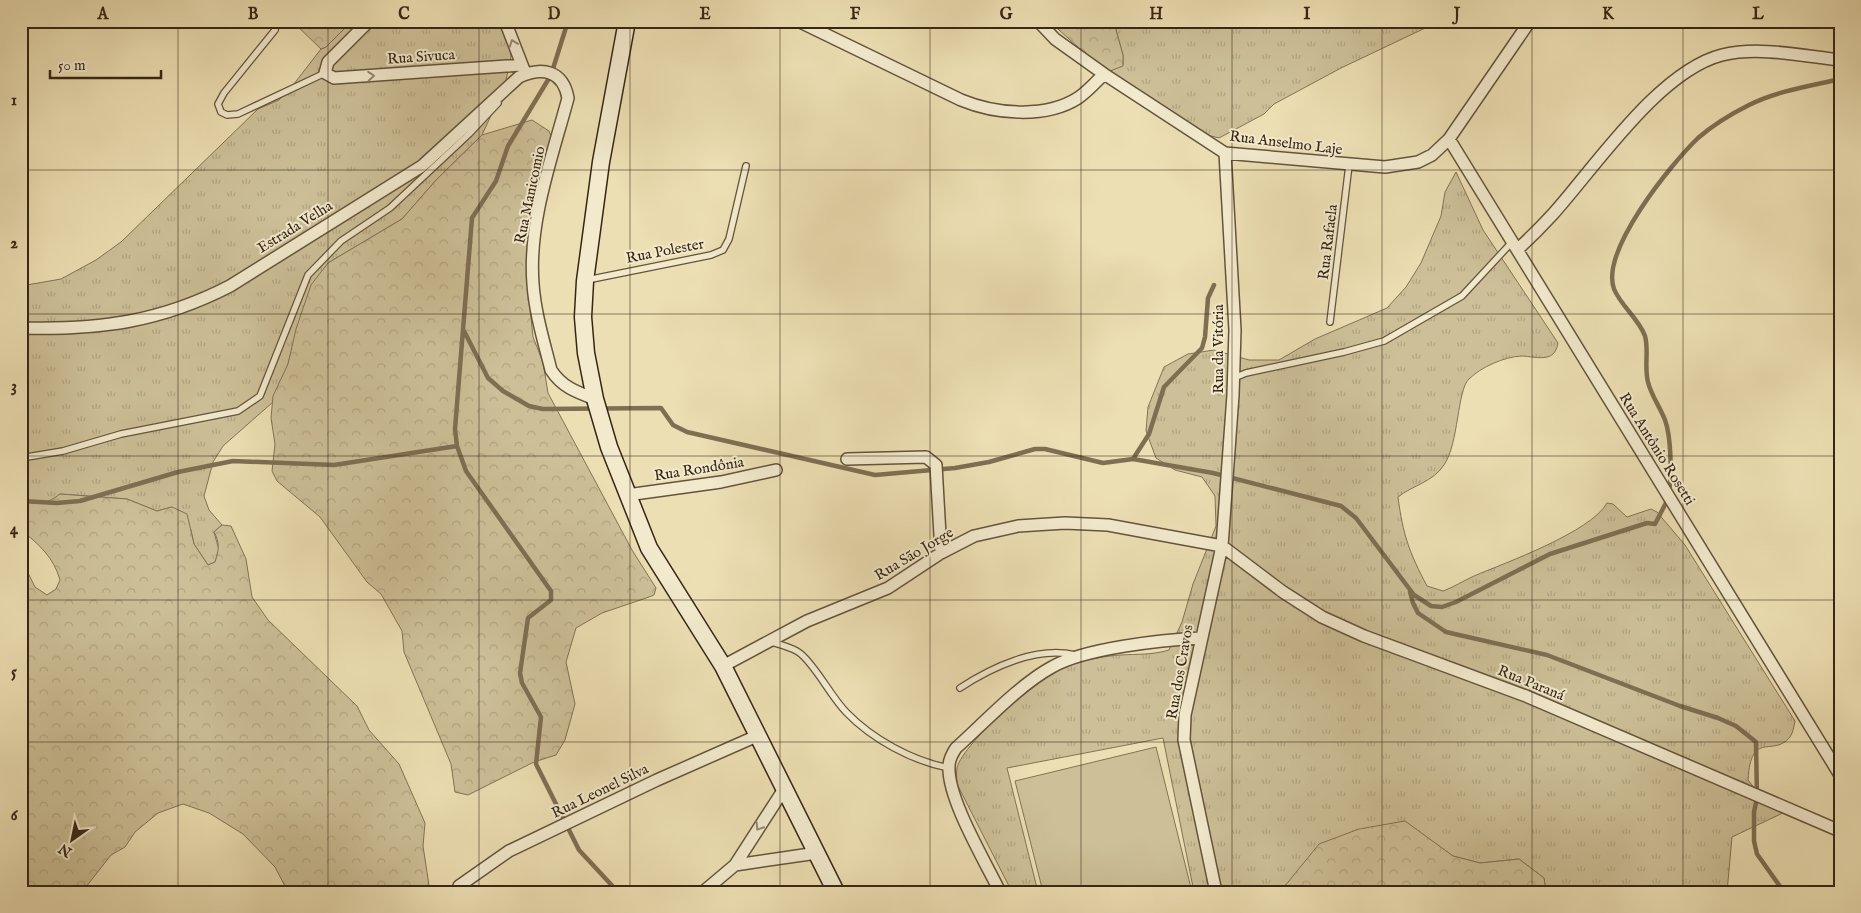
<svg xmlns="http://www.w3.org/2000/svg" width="1861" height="913" viewBox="0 0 1861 913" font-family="'IM FELL English',serif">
<defs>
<pattern id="grass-tufts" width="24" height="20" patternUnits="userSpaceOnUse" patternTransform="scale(1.25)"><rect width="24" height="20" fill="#cdc098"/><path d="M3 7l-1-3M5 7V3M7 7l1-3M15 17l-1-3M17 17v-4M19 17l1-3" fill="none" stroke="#b1a582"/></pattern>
<pattern id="forest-crowns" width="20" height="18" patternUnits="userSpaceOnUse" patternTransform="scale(1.25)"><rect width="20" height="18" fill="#cdc098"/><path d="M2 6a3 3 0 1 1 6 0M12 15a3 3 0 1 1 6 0" fill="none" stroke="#b1a582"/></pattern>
</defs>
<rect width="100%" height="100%" fill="#ecdfb3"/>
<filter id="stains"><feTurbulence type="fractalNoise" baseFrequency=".004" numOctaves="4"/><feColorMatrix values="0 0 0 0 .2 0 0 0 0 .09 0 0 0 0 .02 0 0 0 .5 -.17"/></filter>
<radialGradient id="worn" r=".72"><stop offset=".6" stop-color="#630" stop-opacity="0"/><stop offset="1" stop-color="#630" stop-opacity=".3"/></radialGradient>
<path fill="url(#grass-tufts)" stroke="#827356" d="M352,21H501L510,44L511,57L505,85L482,135L437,179L402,219L328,263L302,312L288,364L273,402L223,446L213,462L204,496L209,510L222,525L214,532L219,550L215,562L208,565L194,544L191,530L172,507L157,511L127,499L60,494L49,503L37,504L21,497V286L61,279L96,260L121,242L258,109L279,100L290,89L321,49L326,47Z
M1120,21H1440L1341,68L1274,104L1264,114L1219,138L1195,132L1110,71L1123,65V55L1116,30Z
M1456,172L1483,230L1558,343C1557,349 1554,356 1547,357C1539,359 1529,356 1521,356C1504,357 1481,367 1469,379C1457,390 1459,443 1444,465C1433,482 1413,485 1398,497C1403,535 1409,552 1427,586L1443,591C1454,587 1463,581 1474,576C1505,563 1591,532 1607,503L1613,504L1627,517L1651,509L1657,512L1685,545L1795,721C1794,726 1793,733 1790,737C1773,758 1751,729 1748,780L1761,796L1785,812L1732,837L1727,892H1546L1544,878L1519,859L1480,863L1453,856L1405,822L1282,887L1280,892H1194L1163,738L1007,768L1038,892H1012L957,784C957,779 956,773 957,768C963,742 1045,672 1071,664C1086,660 1105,656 1120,655C1137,654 1153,655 1169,650L1182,622L1193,584L1216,526L1215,496L1202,477L1175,470L1156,458L1146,431L1148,407L1164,367L1188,354L1214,350L1249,360H1279L1315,339L1387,308L1406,287L1421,263L1441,216L1445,192Z"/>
<path fill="url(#forest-crowns)" stroke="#827356" d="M292,21H352L326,47L321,49Z
M1049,21H1120L1116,30L1123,55V66L1110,71L1088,56Z
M532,120L549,131L553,141L528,234V288L533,337L543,362L548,393L632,550L656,588L654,595L649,597L602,613L576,628L566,662L575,704L565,740L556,755L534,762L468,795L455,792L451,764L404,652L402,631L381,594L367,582L320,517L277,481L272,471L275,444L271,418L273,396L288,364L296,329L311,285L328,263L402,219L437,179L482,135Z
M60,494L127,499L157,511L172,507L187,514L194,544L208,565L215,562C219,550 220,543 214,532L222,525L231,526L246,559L252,597L268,620L357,706L369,730L399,764L425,823L423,846L430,892H288L275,867L243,834L209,813L183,804L158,813L135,832L125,847L111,855L82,892H21V571L26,569L35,587L47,595L56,589L60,580C54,558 39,544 21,530V497C38,505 45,505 60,494Z
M1405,821L1453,856L1480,863L1519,859L1544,878L1546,892H1280L1319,844L1359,829Z"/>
<path fill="#cdc098" stroke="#827356" d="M1156,747L1192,892H1043L1015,781Z"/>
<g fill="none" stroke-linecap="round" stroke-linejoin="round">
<path stroke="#7e6f53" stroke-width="4.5" d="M568,21L551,75L508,146L496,181L472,218L455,429L457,446L466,471L551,591V600L528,618L520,673L522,683L541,717L536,764L579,850L618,892
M464,331L488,378L503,391L529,406L543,409L661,408L673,425L687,432L875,475L955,468L989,462L1035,449H1045L1103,463L1133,459L1213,473L1341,506L1356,518L1414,595L1431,606L1442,607L1456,602L1550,554L1647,523L1655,524L1668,499
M1133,459L1149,434L1164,387L1202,348L1205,337L1208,298L1214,285
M1669,491C1672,474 1671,436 1665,420C1660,407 1651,395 1648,382C1644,367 1649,350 1645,336C1639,319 1621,306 1614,289C1600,251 1671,164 1698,138C1713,125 1731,114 1749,105C1777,91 1810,86 1840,79
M21,501L57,503L80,501L178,472L233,461L334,465L457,446
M1410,592L1413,603L1418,613L1446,632L1547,655L1680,706L1718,718L1736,726L1756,742L1757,798L1754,812V841L1757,854L1784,892"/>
<defs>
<path id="service" d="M275,30L224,93L218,104L221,112L227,115L238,114L325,73
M587,280L711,255L723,250L729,239L746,166
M1330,322L1349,165
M1234,378L1246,373L1344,352L1384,341L1462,296L1513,241
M21,458L63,451L121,434L238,411L260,396L308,275L341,241L390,208L469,134L498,103
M769,641C779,645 793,647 801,654C817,668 830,695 846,712C872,739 912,761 949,768
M960,688C992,667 1037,646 1075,655"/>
<path id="minor" d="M369,21L328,62L325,73L334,78L521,65
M505,21L524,70
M798,21L961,100C995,114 1045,119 1078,98C1087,92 1096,82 1104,74
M1038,21L1055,39L1104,74L1225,153L1385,167L1418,162L1432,155L1449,139L1530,21
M1449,139L1840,775
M1518,249C1530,238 1542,226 1553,214C1596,166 1659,71 1722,55C1759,46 1803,56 1840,60
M21,328C100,330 160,322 230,286L422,166L519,77C543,66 563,71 568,98C552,158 528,222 533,284C535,313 544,342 551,370C562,387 576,392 595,399
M847,459L926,457L936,465L941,553
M627,495L721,482L776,470
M723,666L807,621L888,588L941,553L974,536L1018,526L1065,523L1108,525L1222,546L1283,592L1322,617L1364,636L1526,696L1840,831
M735,865L817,853
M459,886L509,851L657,780L759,735
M703,892L735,865L784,789
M1000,892C985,861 947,798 949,766C949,759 952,754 956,748C984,723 1019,685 1052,667C1085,648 1162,640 1201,638
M1216,892L1184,740L1185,715L1222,546L1233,395L1235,330L1225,153"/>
<path id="secondary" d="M627,21L601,162L585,281L583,317L586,353L595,399L609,447L649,548L723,666L836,892"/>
</defs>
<use href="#service" stroke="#64543c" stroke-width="8"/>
<use href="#minor" stroke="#64543c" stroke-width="14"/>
<use href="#secondary" stroke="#362615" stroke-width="19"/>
<use href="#service" stroke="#f3eace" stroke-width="5.5"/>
<use href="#minor" stroke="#f3eace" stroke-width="11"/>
<use href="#secondary" stroke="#f3eace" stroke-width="16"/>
</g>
<defs><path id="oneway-chevron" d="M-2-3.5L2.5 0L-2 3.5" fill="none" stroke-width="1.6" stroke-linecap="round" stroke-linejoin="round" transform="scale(1.25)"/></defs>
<g stroke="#948872">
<use href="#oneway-chevron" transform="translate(513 43) rotate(-110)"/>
<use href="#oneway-chevron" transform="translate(371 76) rotate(-4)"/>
<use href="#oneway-chevron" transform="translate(759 827) rotate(123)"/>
</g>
<path fill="none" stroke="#362615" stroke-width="1" stroke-opacity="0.55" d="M178,21V892M328,21V892M479,21V892M630,21V892M780,21V892M930,21V892M1081,21V892M1232,21V892M1382,21V892M1532,21V892M1683,21V892M21,170H1840M21,314H1840M21,456H1840M21,600H1840M21,742H1840"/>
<g text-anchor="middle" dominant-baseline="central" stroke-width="4" stroke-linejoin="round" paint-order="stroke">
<g font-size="15" fill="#362615" stroke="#f3eace">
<text transform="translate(421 57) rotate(-4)">Rua Sivuca</text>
<text transform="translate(1286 143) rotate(7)">Rua Anselmo Laje</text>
<text transform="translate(530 195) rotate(-78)">Rua Manicomio</text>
<text transform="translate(295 227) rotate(-32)">Estrada Velha</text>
<text transform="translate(1328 242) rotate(-83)">Rua Rafaela</text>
<text transform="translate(665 251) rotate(-11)">Rua Polester</text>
<text transform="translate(1218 349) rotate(-90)">Rua da Vitória</text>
<text transform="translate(1657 449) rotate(58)">Rua Antônio Rosetti</text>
<text transform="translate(699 469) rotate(-9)">Rua Rondônia</text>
<text transform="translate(914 554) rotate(-31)">Rua São Jorge</text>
<text transform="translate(1180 672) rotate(-80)">Rua dos Cravos</text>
<text transform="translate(1531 683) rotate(22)">Rua Paraná</text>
<text transform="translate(600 791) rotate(-26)">Rua Leonel Silva</text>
</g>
</g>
<rect width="1861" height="913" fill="none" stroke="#ecdfb3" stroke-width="55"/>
<g transform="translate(72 840) rotate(213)" stroke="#f3eace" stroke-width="4" paint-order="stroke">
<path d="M0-4L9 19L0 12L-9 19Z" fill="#362615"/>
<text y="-8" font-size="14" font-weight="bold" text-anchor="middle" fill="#362615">N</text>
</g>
<path d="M50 70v8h111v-8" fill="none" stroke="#362615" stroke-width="2.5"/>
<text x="58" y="70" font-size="15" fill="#362615" stroke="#f3eace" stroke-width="4" paint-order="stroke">50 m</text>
<rect x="28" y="28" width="1806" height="858" fill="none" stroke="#362615" stroke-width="2"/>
<g font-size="16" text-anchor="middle" font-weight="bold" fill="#362615">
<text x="103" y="19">A</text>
<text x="253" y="19">B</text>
<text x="404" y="19">C</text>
<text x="554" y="19">D</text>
<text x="705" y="19">E</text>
<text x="855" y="19">F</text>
<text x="1006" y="19">G</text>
<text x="1156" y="19">H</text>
<text x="1307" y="19">I</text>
<text x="1457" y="19">J</text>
<text x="1608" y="19">K</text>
<text x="1758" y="19">L</text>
<text x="14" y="105">1</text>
<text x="14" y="248">2</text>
<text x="14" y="391">3</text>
<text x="14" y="534">4</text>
<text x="14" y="677">5</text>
<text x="14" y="820">6</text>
</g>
<rect width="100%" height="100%" filter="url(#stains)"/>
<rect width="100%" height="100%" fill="url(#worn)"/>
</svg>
